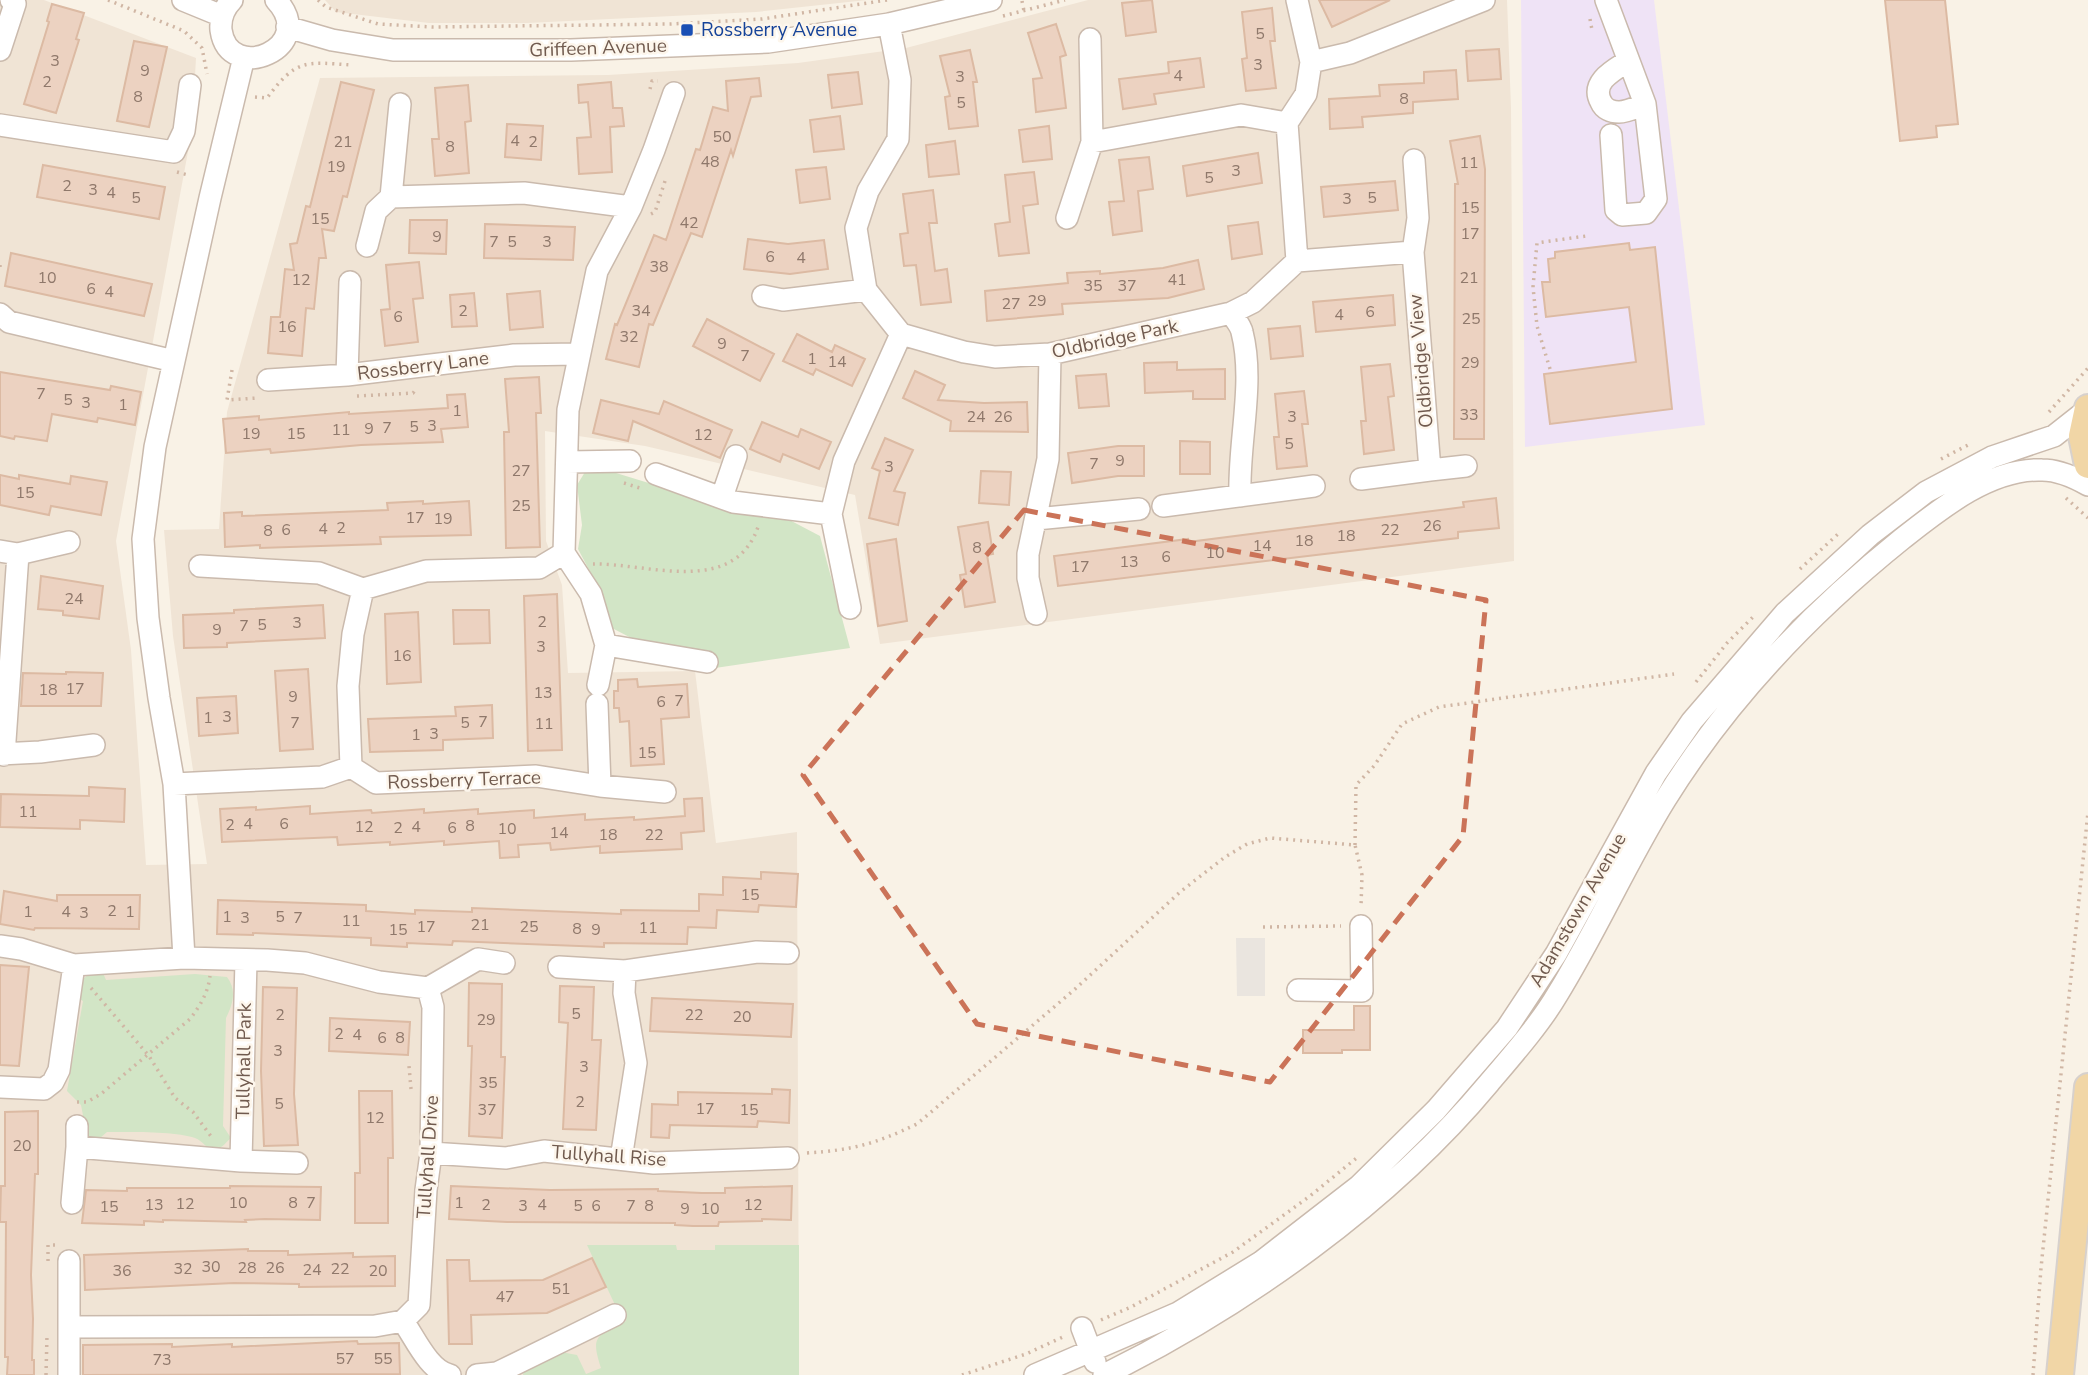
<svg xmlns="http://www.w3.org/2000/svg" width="2088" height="1375" viewBox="0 0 2088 1375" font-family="'Nunito Sans',sans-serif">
<rect width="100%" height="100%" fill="#f9f2e6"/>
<path fill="#f0e4d5" d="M0,0H44L196,58L192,130L116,541L131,650L146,865L207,864L173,636L164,530L219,529L227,412L320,78L608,75L798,63L906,48L1088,0H1507L1511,108L1514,561L880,644L855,495L645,446L545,431L546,541L562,585L568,673L695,671L716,843L797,832L799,1375H0Z
M325,0H867L756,12L527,23H429L336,12Z"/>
<path fill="#eae5df" d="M1236,938H1265V996H1237Z"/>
<path fill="#efe3f6" d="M1521,0H1654L1705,425L1525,447Z"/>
<path fill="#d2e5c6" d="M603,469L665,488L780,515L820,536L850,648L695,671L610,627L596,583L578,549L582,525L577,485L585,472Z
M90,973H103L106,980L195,974L227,977C237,990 233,1004 226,1018L223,1126L231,1138C227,1141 223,1147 218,1149C207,1152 204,1141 195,1138C175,1131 129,1132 107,1132L100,1138L87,1136L81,1105L67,1091L83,1001L76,997L81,981Z
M587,1245H676L677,1250H715V1245H799V1375H523L524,1370L561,1352L577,1355L586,1374L601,1368C590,1335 597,1336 626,1321L620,1306L616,1307Z"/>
<path fill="#ecd2c1" stroke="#dcbaa3" stroke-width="2" d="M1152,0L1156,32L1126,36L1122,3Z
M1319,0H1390L1332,27Z
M1885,0H1945L1958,124L1936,126L1937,137L1900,141Z
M52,4L84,13L76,39L79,40L56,113L24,104L49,22L47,21Z
M1272,8L1275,41H1270L1276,88L1246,91L1242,59L1247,58L1242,12Z
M1056,24L1066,55L1060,57L1066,108L1036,112L1033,79L1042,78L1028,33Z
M134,41L167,47L149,127L117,121Z
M1499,49L1501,79L1468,81L1466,51Z
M970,50L977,82H973L978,126L949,129L945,97L950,96L940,56Z
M1200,58L1204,87L1154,94L1156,104L1123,109L1119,79L1169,73L1168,62Z
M1456,70L1458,99L1413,102V113L1362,117L1363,127L1330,129L1329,99L1380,96L1379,85L1424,83V72Z
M858,72L862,104L832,108L828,75Z
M759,78L761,96L751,97L733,156L731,150L702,237L691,233L653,325L649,324L639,367L606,359L615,324L617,325L654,235L666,240L696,149L700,150L713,107L728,111L726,81Z
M341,82L374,90L347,197L343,196L334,231L322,229L326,258H319L314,309L306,308L302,356L268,353L271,317H280L285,269L294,270L290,244L297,243L306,206L310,207Z
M611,82L613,108H622L624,126L610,127L612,172L579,174L577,138L591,137L588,102L579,103L578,85Z
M468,85L471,121L465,122L469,173L435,176L432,139H439L435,88Z
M840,116L844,149L814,152L810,120Z
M507,124L543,126L541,160L505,157Z
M1049,126L1052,159L1023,162L1019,130Z
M1480,136L1485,169L1484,439H1454L1455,184H1458L1450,141Z
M955,141L959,174L929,177L926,145Z
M1258,153L1262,183L1187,196L1183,166Z
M1149,157L1153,189L1138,191L1142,231L1113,235L1109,202L1124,201L1119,160Z
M43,165L165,187L159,219L37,197Z
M826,167L830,199L800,203L796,170Z
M1034,172L1038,204L1023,206L1029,253L999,256L995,224L1010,222L1005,175Z
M1395,181L1398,210L1324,217L1321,187Z
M933,190L937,223H929L935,271L947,269L951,302L921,305L916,265L904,266L900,234L908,233L903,194Z
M410,220H447L446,254L409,253Z
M1258,222L1262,254L1232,259L1228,226Z
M485,224L575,227L573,260L484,258Z
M748,239L788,244L824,240L828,269L790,274L744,269Z
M1629,243L1630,250L1655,247L1672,409L1550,424L1544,374L1636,362L1629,307L1546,317L1542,282H1550L1548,259L1555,258V252Z
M11,253L152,284L144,316L5,286Z
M1198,260L1204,289L1168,298L1062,304L1063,314L987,321L985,291L1068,283L1067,273L1100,271V274L1163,268Z
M419,262L423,298L413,299L418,342L385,346L381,310L390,309L386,265Z
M540,291L543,327L510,330L507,294Z
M474,293L477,326L452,327L450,295Z
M1393,295L1395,325L1316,332L1313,302Z
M707,319L774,354L760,381L693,346Z
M1300,326L1303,356L1271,359L1268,329Z
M797,334L832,352L835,345L865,359L852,386L816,369L813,375L783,361Z
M1177,362V370L1225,369V399H1193V391L1145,393L1144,363Z
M1390,364L1394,396L1388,397L1394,450L1364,454L1361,421H1366L1361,367Z
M915,371L945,385L938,400L984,403L1027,402L1028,432L950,431L951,421L903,398Z
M0,372L110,390L111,386L141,392L135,425L98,418L97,422L52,414L47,441L15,436L14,439L0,436Z
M1106,374L1109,406L1079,408L1076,376Z
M539,377L541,413H536L540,547L506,548L504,432H509L505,379Z
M1304,391L1308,424H1302L1307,466L1277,469L1274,437H1279L1275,394Z
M465,394L468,427L441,429L443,442L361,445L271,453L270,449L226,453L223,419L259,416V420L349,412V414L448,408L447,395Z
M601,400L659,414L664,401L732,430L720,458L633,421L628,441L593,433Z
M762,422L798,437L801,429L831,442L819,469L783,454L780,462L750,449Z
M885,438L913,450L894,491L905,493L898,525L869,518L880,471L872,468Z
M1180,441L1210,442V474H1180Z
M1118,446H1144V476H1118L1072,483L1068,453Z
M981,471L1011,472L1009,505L979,503Z
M0,475L19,479V475L70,484L71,476L107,482L101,515L51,506L49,515L0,505Z
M1496,498L1499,528L1458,532V538L1058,586L1054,556L1188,539V542L1464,507L1463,502Z
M423,501V504L469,501L471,535L380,537L381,544L260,548V545L225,547L224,513L242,512V516L388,510L387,503Z
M988,522L993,554L987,555L995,602L965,607L960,575L966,574L958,527Z
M896,539L907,621L878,626L867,544Z
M41,576L103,586L99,619L63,615V611L38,609Z
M557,594L562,750L528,751L524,596Z
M323,605L325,638L227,643V647L184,648L183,615L234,613V610Z
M453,610H489L490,643L454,644Z
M418,612L421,682L387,684L385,614Z
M308,669L313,749L280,751L275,671Z
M66,672L103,673L101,706H21L23,673L66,674Z
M637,679L638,687L687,684L689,717L661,719L664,764L631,766L629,721L620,722L619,708H614V691H618V680Z
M236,696L238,733L199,736L197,698Z
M492,705L493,738L443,740V750L370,752L368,719L456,716L455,707Z
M89,787L125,789L124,822L80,820V829L0,827L1,794L89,796Z
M702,798L704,831L681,833L682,849L600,853V846L551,850L550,843L518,845L519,857L500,858L499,841L444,845V841L390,845V842L338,845L337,837L222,842L220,809L256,807V810L310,806V814L371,810L372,813L424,809V813L478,809V814L534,810V818L585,814V820L634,817V820L685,816L684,799Z
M761,872L798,874L796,907L759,905L758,912L717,910L716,928L688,927L687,944L604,943V947L453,941L452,945L407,943V947L371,945V938L253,933V935L217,934L218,900L366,905V911L415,914V910L472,912V908L621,914V910L699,911V894L723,895V877L761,879Z
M4,891L57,901V895H140L139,929L35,928L34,930L0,924Z
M0,965L29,967L19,1066L0,1065Z
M469,983L502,984L501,1057H505L502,1138L469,1136L472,1046H468Z
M560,986L594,987L592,1040H601L596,1130L563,1129L568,1023L559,1022Z
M263,987L297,988L294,1094L298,1145L264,1146L261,1071Z
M652,998L793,1004L791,1037L650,1031Z
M1354,1006H1370V1050H1342V1053H1303V1030H1354Z
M330,1018L410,1022L408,1055L329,1051Z
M772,1089L790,1090L789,1123L758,1121L757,1127L670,1125L669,1138L651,1137L652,1104L678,1105V1092L772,1094Z
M359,1091H392L393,1158H388V1223H355V1173H360Z
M38,1111V1174H35L31,1275L33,1319L32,1360H34V1375H7L8,1357H5L6,1222H0L1,1186H5V1112Z
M230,1186L321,1187L320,1220L265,1219L245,1220L246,1222L163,1220V1222L144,1221V1225L82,1223L86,1190L127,1191V1188H230Z
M451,1186L550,1190L658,1189V1191L702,1193H725V1188L792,1186L791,1220L762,1219V1221L719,1222L718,1226H693L675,1225V1223L507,1222L449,1219Z
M248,1249V1251H288V1255L353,1253V1257L395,1256V1286L299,1287V1284L234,1283L85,1290L84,1255Z
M592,1258L606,1287L547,1313L471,1315L472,1344H449L447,1260H469L470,1281L543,1280Z
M357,1341L358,1344L399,1343L400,1374L83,1375V1345L172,1344V1347L232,1344V1347Z"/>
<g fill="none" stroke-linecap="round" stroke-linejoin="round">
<defs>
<path id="minor" d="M183,0L222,16
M232,0C224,8 220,18 221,30C229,86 320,47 276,0
M1606,0L1645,104L1656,199L1646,213L1622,215L1616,210L1611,135
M889,24L900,80L898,139L868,191L856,228L866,290L901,334L964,352L995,357L1050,354L1231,313L1253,302L1297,261L1287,123
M287,27L332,40L393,50H571L768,42L889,24L991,0
M0,50L15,4L11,0
M1628,61C1614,70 1590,82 1601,102C1604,109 1611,112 1619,112C1627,112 1637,107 1645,104
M1311,62L1350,53L1484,0
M1287,123L1306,94L1311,62L1297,0
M0,125L174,152L184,131L190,85
M1092,142L1241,115L1287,123
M391,197L524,193L631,207
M1067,218L1092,142L1090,39
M367,246L376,211L391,197L400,104
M1413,252L1430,470L1466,466
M1297,261L1413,252L1418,218L1414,160
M763,296L783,300L866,290
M1231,313C1235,319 1241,326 1242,332C1255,383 1238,443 1240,496
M0,314L9,322L174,361
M347,375L350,282
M268,380L347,375L514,355L578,354
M567,462L630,461
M656,474L733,502L831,514
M1361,479L1430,470
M722,497L736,456
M1163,506L1314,486
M1036,519L1139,509
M0,551L18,554L69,542
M564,553L591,594L606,645L707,662
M200,566L319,573L363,589
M850,608L831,514L844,461L901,334
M1036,614L1028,578V554L1048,459L1050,354
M598,685L606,645
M597,704L600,786
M0,754L40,752L94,745
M4,755L18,554
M351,767L376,783L536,776L600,786L665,792
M174,784L322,777L351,767L348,686L353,634L363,589L426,571L539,568L564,553L568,410L597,271L631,207L654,150L674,93
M0,946L21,949L74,965
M184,958L174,784L159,698L148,618L143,539L155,447L210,198L244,57
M559,967L625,971L757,952L788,953
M1298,990L1362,991L1361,926
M0,1087L44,1089L53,1082L59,1070L74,965L184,958L267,960L305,963L379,982L428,988L478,959L504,963
M77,1147V1126
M431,1153L506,1158L544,1151L654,1163L788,1158
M621,1159L636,1063L624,993L625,971
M241,1161L246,960
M72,1203L77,1147L241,1161L297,1163
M403,1321C415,1338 429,1371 450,1375
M69,1327L375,1326L403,1321L419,1305L426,1190L431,1153L433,1007L428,988
M1082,1328L1095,1362
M69,1375V1261
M477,1375L497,1373L615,1315
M1035,1375L1178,1313L1261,1262L1359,1186L1436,1110L1507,1028L1556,954L1656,773L1692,721L1785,613L1870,535L1926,492L1992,457L2054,436L2087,410
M1104,1375C1244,1306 1389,1203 1489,1083C1511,1057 1540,1024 1557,995C1596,932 1626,863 1665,800C1727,700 1810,613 1902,539C1940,509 1990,468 2042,470C2058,470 2074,477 2088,485"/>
<path id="major" d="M2088,408L2082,436L2088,465
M2060,1375L2088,1087"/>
</defs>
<use href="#minor" stroke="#cabaad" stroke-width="24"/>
<use href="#major" stroke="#d7d1cd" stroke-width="30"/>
<path stroke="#d0b6a4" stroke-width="3.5" stroke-dasharray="2 5" stroke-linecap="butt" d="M108,0L184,31L202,48L207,74
M318,0L326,7L378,24L433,27L671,24L762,19L887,0
M1022,1L1024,11
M1003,16L1065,0
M1590,19L1592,30
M650,89L652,81H658
M255,97L267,98C297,58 305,62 352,65
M177,172L188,175
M651,214L655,212L665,181L664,177
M0,265V271
M1550,369L1537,326L1533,287L1537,243L1586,236
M232,370L227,400L257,398
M357,396L413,393L417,388
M2049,412L2088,368
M1941,459L1968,445
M624,483L643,489
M2066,498L2088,518
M593,564C648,563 736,598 759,524
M1800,569L1838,534
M1696,682L1727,643L1753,617
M1355,845L1356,785L1374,766L1402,724L1439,707L1674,674
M1263,927L1341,926
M91,988L149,1056L175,1098L193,1112L213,1139
M411,1089L409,1066L411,1063
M77,1102H87L101,1094L190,1019C200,1006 208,993 210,976
M807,1153C853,1150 875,1144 917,1124L1074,990L1180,892L1225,857L1247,844L1270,838L1355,845L1362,875L1361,907
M48,1261V1245H59
M1101,1320L1131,1307L1233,1252L1310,1196L1359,1156
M46,1375L47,1335
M962,1375L1026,1354L1065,1336
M2033,1375L2041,1268L2088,812"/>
<use href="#minor" stroke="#fff" stroke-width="21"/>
<use href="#major" stroke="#f1d6a6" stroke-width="26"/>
</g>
<path fill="none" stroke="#cb7358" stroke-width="5" stroke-dasharray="14 9" stroke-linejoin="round" d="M1024,510L1486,600L1463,836L1270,1082L977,1024L803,775Z"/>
<rect fill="#1a4fb4" stroke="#fdf6ec" stroke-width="2.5" x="680" y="23" width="14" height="14" rx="3.5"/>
<g text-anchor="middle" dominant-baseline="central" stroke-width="5" stroke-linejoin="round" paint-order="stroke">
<g font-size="16" fill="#8f786b">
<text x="1260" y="34">5</text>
<text x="55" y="61">3</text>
<text x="1258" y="65">3</text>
<text x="145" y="71">9</text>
<text x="1178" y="76">4</text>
<text x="960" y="77">3</text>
<text x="47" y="82">2</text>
<text x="138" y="97">8</text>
<text x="1404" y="99">8</text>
<text x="961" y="103">5</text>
<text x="722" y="137">50</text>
<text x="515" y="141">4</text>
<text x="343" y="142">21</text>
<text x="533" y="142">2</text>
<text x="450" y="147">8</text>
<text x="710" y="162">48</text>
<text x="1469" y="163">11</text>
<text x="336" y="167">19</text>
<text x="1236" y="171">3</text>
<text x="1209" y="178">5</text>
<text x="67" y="186">2</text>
<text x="93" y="190">3</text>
<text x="111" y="193">4</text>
<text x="136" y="198">5</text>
<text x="1372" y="198">5</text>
<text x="1347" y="199">3</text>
<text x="1470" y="208">15</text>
<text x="320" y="219">15</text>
<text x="689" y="223">42</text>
<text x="1470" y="234">17</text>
<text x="437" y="237">9</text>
<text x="494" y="242">7</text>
<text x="512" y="242">5</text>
<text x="547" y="242">3</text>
<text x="770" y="257">6</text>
<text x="801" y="258">4</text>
<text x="659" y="267">38</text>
<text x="47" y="278">10</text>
<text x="1469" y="278">21</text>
<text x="301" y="280">12</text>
<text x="1177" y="280">41</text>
<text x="1093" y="286">35</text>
<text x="1127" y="286">37</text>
<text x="91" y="289">6</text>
<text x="109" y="292">4</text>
<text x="1037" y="301">29</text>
<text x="1011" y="304">27</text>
<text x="463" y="311">2</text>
<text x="641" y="311">34</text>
<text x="1370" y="312">6</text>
<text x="1339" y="315">4</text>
<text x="398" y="317">6</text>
<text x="1471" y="319">25</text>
<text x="287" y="327">16</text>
<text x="629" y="337">32</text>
<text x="722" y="344">9</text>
<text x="745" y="356">7</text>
<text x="812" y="359">1</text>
<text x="837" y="362">14</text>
<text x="1470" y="363">29</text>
<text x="41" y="394">7</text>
<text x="68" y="400">5</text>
<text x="86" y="403">3</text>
<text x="123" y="405">1</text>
<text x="457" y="411">1</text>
<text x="1469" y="415">33</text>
<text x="976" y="417">24</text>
<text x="1003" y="417">26</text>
<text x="1292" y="417">3</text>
<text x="432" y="426">3</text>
<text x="414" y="427">5</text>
<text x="387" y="428">7</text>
<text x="369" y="429">9</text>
<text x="341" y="430">11</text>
<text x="251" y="434">19</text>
<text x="296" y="434">15</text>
<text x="703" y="435">12</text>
<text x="1289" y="444">5</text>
<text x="1120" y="461">9</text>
<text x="1094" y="464">7</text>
<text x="889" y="467">3</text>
<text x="521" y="471">27</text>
<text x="25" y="493">15</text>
<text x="521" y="506">25</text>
<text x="415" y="518">17</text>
<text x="443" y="519">19</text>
<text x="1432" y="526">26</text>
<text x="341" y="528">2</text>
<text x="323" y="529">4</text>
<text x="286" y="530">6</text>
<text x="1390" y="530">22</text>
<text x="268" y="531">8</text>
<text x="1346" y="536">18</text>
<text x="1304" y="541">18</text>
<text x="1262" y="546">14</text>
<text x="977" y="548">8</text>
<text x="1215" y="553">10</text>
<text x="1166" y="557">6</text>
<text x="1129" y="562">13</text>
<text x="1080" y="567">17</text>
<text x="74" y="599">24</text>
<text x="542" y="622">2</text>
<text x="297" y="623">3</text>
<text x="262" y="625">5</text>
<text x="244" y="626">7</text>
<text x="217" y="630">9</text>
<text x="541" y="647">3</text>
<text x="402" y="656">16</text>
<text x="75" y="689">17</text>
<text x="48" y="690">18</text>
<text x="543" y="693">13</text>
<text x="293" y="697">9</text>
<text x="679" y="701">7</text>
<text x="661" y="702">6</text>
<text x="227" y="717">3</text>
<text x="208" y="718">1</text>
<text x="483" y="722">7</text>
<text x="295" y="723">7</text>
<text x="465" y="723">5</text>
<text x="544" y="724">11</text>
<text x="434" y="734">3</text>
<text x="416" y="735">1</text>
<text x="647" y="753">15</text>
<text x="28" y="812">11</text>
<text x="248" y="824">4</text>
<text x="284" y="824">6</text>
<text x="230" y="825">2</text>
<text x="470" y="826">8</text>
<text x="364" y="827">12</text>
<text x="416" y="827">4</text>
<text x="398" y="828">2</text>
<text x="452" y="828">6</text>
<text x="507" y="829">10</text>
<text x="559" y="833">14</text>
<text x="608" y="835">18</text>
<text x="654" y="835">22</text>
<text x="750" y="895">15</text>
<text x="112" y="911">2</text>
<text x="28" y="912">1</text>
<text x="66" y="912">4</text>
<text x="130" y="912">1</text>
<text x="84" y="913">3</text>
<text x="227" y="917">1</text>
<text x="280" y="917">5</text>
<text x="245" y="918">3</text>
<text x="298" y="918">7</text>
<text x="351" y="921">11</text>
<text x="480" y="925">21</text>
<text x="426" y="927">17</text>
<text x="529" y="927">25</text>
<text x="648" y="928">11</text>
<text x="577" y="929">8</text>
<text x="398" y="930">15</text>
<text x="596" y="930">9</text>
<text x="576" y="1014">5</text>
<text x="280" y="1015">2</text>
<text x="694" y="1015">22</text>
<text x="742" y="1017">20</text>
<text x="486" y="1020">29</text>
<text x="339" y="1034">2</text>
<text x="357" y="1035">4</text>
<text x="382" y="1038">6</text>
<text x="400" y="1038">8</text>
<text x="278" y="1051">3</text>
<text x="584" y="1067">3</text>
<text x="488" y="1083">35</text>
<text x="580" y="1102">2</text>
<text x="279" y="1104">5</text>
<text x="705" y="1109">17</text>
<text x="487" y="1110">37</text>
<text x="749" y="1110">15</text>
<text x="375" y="1118">12</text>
<text x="22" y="1146">20</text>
<text x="238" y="1203">10</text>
<text x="293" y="1203">8</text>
<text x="311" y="1203">7</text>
<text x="459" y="1203">1</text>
<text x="185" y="1204">12</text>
<text x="154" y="1205">13</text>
<text x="486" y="1205">2</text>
<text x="542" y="1205">4</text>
<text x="753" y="1205">12</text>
<text x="523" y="1206">3</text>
<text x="578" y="1206">5</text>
<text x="596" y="1206">6</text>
<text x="631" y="1206">7</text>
<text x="649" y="1206">8</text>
<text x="109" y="1207">15</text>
<text x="685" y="1209">9</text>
<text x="710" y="1209">10</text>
<text x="211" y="1267">30</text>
<text x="247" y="1268">28</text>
<text x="275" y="1268">26</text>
<text x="183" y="1269">32</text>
<text x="340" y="1269">22</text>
<text x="312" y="1270">24</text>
<text x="122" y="1271">36</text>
<text x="378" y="1271">20</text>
<text x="561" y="1289">51</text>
<text x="505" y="1297">47</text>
<text x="345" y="1359">57</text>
<text x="383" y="1359">55</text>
<text x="162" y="1360">73</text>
</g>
<g font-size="19" fill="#164399" stroke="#fdf6ec" text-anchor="start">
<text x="701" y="30">Rossberry Avenue</text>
</g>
<g font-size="19" fill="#705a4e" stroke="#fdf6ec">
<text transform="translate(598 48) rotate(-2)">Griffeen Avenue</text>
<text transform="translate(1115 339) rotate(-12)">Oldbridge Park</text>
<text transform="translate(1421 361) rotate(-95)">Oldbridge View</text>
<text transform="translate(423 366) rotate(-7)">Rossberry Lane</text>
<text transform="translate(464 780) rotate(-2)">Rossberry Terrace</text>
<text transform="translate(1578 910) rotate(-60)">Adamstown Avenue</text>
<text transform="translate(244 1061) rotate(-89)">Tullyhall Park</text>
<text transform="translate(609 1156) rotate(4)">Tullyhall Rise</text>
<text transform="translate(428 1157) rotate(-86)">Tullyhall Drive</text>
</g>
</g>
</svg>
